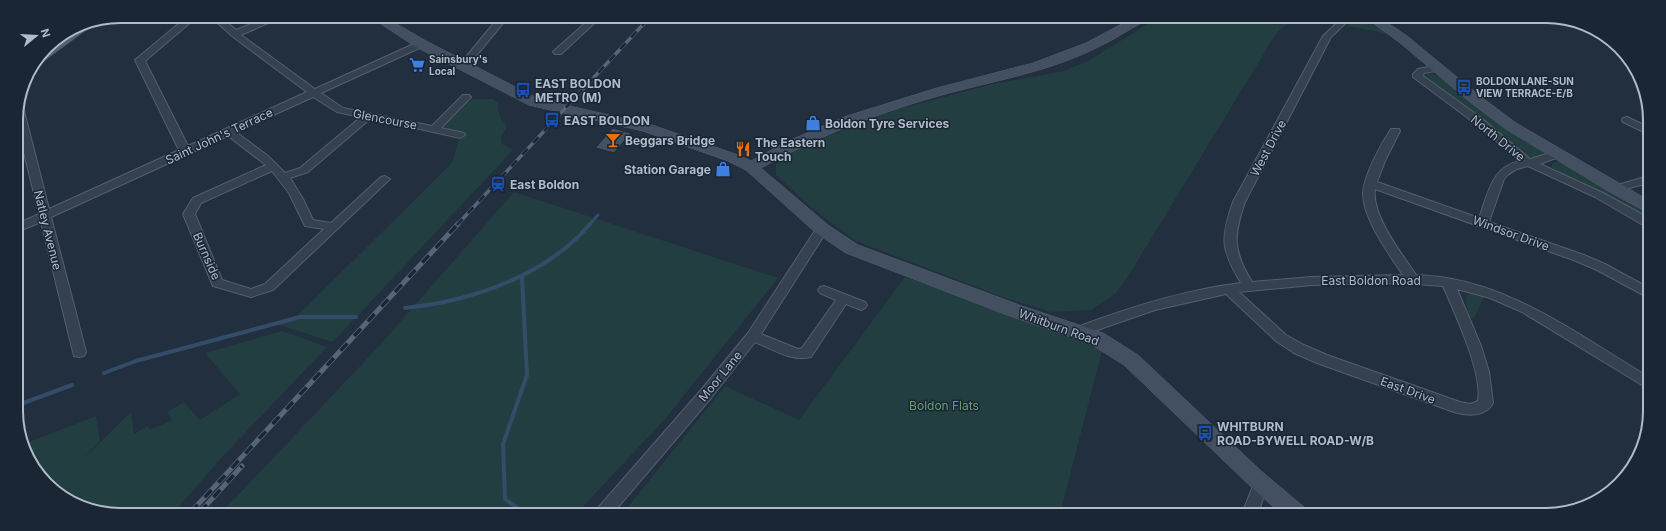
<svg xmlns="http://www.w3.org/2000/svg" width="1666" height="531" viewBox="0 0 1666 531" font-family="Inter,sans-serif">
<rect width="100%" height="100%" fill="#212f3f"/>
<path fill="#233e40" d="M1156,19H1259L1275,25L1282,19H1293L1277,32L1132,270L1116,293L1091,310L1051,312L1005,298L856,241L812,208L776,175V164L798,148L895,110L993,84L1064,71L1088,61Z
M1357,19H1369L1389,34L1347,26Z
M1428,74L1437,75L1441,77L1542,151L1545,154L1544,157L1535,158L1521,154L1476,114L1426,78V76Z
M473,99H493L498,103L499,115L507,127L501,136L502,144L513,150L333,342L279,325L297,316L452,163L459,140L465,134L445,128L446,124L465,103Z
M1556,162H1562L1647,211V218C1634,210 1621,202 1607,195C1588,186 1568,180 1551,167L1552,164Z
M514,192L778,278L665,419L577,513L222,512L379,346Z
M905,277L1103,347L1060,514L623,513L725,386L799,420Z
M1469,294L1484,297L1474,318H1470L1466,303V296Z
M282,331L327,347L224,455L174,512L93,511L42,480L24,444L96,416L100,441L77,465L131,412L134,434L147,426L150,430L172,420L167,412L184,402L200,420L240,394L205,353Z"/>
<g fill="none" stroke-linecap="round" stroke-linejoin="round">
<path stroke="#334c68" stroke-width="3" d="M589,225L598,215"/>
<path stroke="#334c68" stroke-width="4" d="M522,277L527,375L503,444L505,499L523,512
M405,308C418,306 431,305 444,302C497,291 555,266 590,224
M104,373L136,361L300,317H356
M18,405L72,385"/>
</g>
<path fill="#415264" stroke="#1c2836" d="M613,128L631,133L614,153L595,148Z"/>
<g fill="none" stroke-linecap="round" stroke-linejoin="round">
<defs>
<path id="street" d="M188,16H198L145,61L188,146L307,92L232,36L210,16H219L236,30L271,16H284L241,35L315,89L418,42H424L426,44L424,46L321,93L343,108L432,126L463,95H469L471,97L469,99L441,128L464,133L465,135L460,138L371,118L308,172L290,178L303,199L313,220L331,223L381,177L385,176L390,179L273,290L251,297L213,286L183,214L193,198L266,165L228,136L51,217L86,352L84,356L79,357L74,356L41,222L17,232V224L39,214L16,120L18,104L23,107L49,209L179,150L135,60ZM313,97L337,112L361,117L300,168L285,173L268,156L236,132ZM272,171L289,193L305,226L324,229L265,284L251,289L222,280L195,214L201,203Z
M499,17H508L467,67H461L459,65L461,63Z
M592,17H601L561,54H555L553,52L555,50Z
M1341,19H1350L1331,37L1245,202C1233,236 1233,251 1252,282L1312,277L1403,275C1389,254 1363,219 1363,193C1364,175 1381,144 1391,129H1399L1400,131L1385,161L1377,182L1479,218C1488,194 1491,167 1520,161L1472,121L1413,77V74L1418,69L1438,65L1441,66L1443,68L1441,70L1424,73L1423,76L1480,117L1530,159L1557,151L1561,152L1562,154L1561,156L1540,164L1603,193L1647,217V226L1643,225L1595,197L1528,166C1518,168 1510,171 1504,179L1489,222L1584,255L1605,264L1647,287V297L1597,270L1576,261L1375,189C1371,215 1402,254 1416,275C1503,277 1575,333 1647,376V388L1522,312L1490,298L1457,289L1481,346L1489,372L1493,403C1486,417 1467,416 1454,412L1317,363L1294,353L1276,341L1226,294L1155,310L1077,337L1072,335L1071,332L1072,329C1127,308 1183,290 1241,283C1221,250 1220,238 1233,202L1323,36ZM1400,283L1443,286C1455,314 1483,373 1478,401L1470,404L1460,402L1327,355L1304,345L1286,335L1239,292L1312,285Z
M1627,117L1648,127V134L1623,122L1622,120L1623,118Z
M1648,176V183L1615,192L1611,191L1610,189L1611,187Z
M822,225L826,226L828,229L761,334L798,349L802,348L836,300L820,293L818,290L820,287L824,286L865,302L867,305L865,308L861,310L846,304L811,357C792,362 772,349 755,342L711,398L613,513H596L598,508L701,390L748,333L818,226Z
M1261,477L1266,478L1268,483L1258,514H1242L1256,478Z"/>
<path id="secondary" d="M371,17H385L426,41L539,99L652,125L738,155L751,161L784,143L844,117L937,88L1033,63L1086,43L1131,19H1145L1143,22C1128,30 1112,41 1096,48C1050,71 998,80 949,93C883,111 820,135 761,168L828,225L858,245L1022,306L1103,333L1138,355L1260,470L1304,507L1307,514H1281L1246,482L1124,365L1089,343L1010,316L846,253L816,233L746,170L728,161L643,131L529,105L416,47Z
M1368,19H1382L1407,36L1480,96L1516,123L1648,200L1647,212L1610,192L1506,129L1470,102L1399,42Z"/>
<path id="primary" d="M94,21L93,25L44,61L36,62L47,46L80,24Z"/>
</defs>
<use href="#street" stroke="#535f6d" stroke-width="2"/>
<use href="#secondary" stroke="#535f6d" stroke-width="1"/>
<use href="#primary" stroke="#3e4a58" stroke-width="1"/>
<use href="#street" fill="#35414f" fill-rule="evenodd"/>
<use href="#secondary" fill="#435062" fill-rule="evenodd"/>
<use href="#primary" fill="#53606f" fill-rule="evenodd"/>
<defs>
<path id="rail-far1" d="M457,225L650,17"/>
<path id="rail" d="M191,512L458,224
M200,512L242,466"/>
</defs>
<use href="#rail-far1" stroke="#576576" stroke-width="3.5"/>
<use href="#rail" stroke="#576576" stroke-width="5"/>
<use href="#rail-far1" stroke="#1a2634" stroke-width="2.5" stroke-dasharray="8" stroke-linecap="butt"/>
<use href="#rail" stroke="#1a2634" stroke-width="3.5" stroke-dasharray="10" stroke-linecap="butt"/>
</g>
<defs>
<symbol id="supermarket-bare" viewBox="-9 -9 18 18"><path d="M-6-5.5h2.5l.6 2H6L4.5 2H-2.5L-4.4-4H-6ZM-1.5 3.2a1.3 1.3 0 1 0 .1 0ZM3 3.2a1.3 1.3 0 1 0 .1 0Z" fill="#3f7fe0" stroke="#1a2634" stroke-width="2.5" paint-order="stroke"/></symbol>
<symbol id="bus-bare" viewBox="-9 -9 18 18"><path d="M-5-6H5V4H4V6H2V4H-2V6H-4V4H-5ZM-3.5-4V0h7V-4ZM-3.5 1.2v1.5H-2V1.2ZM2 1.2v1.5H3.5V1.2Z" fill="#1a4fb4" stroke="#1a2634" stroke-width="2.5" paint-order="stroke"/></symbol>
<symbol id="shop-bare" viewBox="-9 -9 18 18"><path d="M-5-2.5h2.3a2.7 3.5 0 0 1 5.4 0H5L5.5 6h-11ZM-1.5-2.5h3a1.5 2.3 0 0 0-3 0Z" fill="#3f7fe0" stroke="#1a2634" stroke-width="2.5" paint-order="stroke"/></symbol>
<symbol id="bar-bare" viewBox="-9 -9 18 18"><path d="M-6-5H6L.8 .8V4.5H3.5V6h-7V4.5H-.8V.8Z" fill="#e8710a" stroke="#1a2634" stroke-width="2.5" paint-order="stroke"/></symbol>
<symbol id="restaurant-bare" viewBox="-9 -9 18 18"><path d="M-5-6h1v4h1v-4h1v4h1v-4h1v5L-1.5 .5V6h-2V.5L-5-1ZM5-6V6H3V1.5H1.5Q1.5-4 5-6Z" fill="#e8710a" stroke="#1a2634" stroke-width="2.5" paint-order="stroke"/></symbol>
<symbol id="station-bare" viewBox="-9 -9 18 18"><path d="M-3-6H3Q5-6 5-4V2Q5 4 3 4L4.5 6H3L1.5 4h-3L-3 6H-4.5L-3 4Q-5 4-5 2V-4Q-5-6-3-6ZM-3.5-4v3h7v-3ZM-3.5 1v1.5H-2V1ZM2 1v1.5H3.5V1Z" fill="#1a4fb4" stroke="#1a2634" stroke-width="2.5" paint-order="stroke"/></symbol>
</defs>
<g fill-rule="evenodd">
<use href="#supermarket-bare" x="406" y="54" width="22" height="22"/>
<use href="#bus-bare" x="1453" y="76" width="22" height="22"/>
<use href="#bus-bare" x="512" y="79" width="22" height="22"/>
<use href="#bus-bare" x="541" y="109" width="22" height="22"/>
<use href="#shop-bare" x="802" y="112" width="22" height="22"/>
<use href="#bar-bare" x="602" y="129" width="22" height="22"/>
<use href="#restaurant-bare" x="732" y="138" width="22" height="22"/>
<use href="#shop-bare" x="712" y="158" width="22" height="22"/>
<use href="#station-bare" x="487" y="173" width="22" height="22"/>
<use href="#bus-bare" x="1194" y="422" width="22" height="22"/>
</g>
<g text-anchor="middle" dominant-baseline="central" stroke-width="3" stroke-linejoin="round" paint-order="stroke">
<g font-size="10" font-weight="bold" fill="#b1bcca" stroke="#1a2634" text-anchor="start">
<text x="429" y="59">Sainsbury's<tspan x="429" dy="12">Local</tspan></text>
<text x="1476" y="81">BOLDON LANE-SUN<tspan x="1476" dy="12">VIEW TERRACE-E/B</tspan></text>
</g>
<g font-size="12" font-weight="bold" fill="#b1bcca" stroke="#1a2634" text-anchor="start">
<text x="535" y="83">EAST BOLDON<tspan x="535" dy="14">METRO (M)</tspan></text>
<text x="564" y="120">EAST BOLDON</text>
<text x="825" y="123">Boldon Tyre Services</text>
<text x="625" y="140">Beggars Bridge</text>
<text x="755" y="142">The Eastern<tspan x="755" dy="14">Touch</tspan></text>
<text x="711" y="169" text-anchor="end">Station Garage</text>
<text x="510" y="184">East Boldon</text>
<text x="1217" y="426">WHITBURN<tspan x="1217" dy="14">ROAD-BYWELL ROAD-W/B</tspan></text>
</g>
<g font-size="12" fill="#b1bcca" stroke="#1a2634">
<text transform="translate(385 119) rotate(11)">Glencourse</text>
<text transform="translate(219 136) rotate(-25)">Saint John's Terrace</text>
<text transform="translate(1498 138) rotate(39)">North Drive</text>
<text transform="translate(1268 148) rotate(-62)">West Drive</text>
<text transform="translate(48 230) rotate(76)">Natley Avenue</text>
<text transform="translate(1511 233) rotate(20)">Windsor Drive</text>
<text transform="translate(207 256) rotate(66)">Burnside</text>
<text x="1371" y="280">East Boldon Road</text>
<text transform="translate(1059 327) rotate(20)">Whitburn Road</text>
<text transform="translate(720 376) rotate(-51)">Moor Lane</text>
<text transform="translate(1408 390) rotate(20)">East Drive</text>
</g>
<g font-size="12" fill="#659e70" stroke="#1a2634">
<text x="944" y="405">Boldon Flats</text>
</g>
</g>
<path d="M0 0H1666V531H0ZM120 23H1546A97 97 0 0 1 1643 120V411A97 97 0 0 1 1546 508H120A97 97 0 0 1 23 411V120A97 97 0 0 1 120 23Z" fill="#1a2634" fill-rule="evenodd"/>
<path fill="none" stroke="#b1bcca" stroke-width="2" d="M120 23H1546A97 97 0 0 1 1643 120V411A97 97 0 0 1 1546 508H120A97 97 0 0 1 23 411V120A97 97 0 0 1 120 23Z"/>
<g transform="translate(36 36) rotate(72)" stroke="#1a2634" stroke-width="3" paint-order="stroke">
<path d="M0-3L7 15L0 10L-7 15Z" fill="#b1bcca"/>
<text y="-6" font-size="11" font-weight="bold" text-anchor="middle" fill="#b1bcca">N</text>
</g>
</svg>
